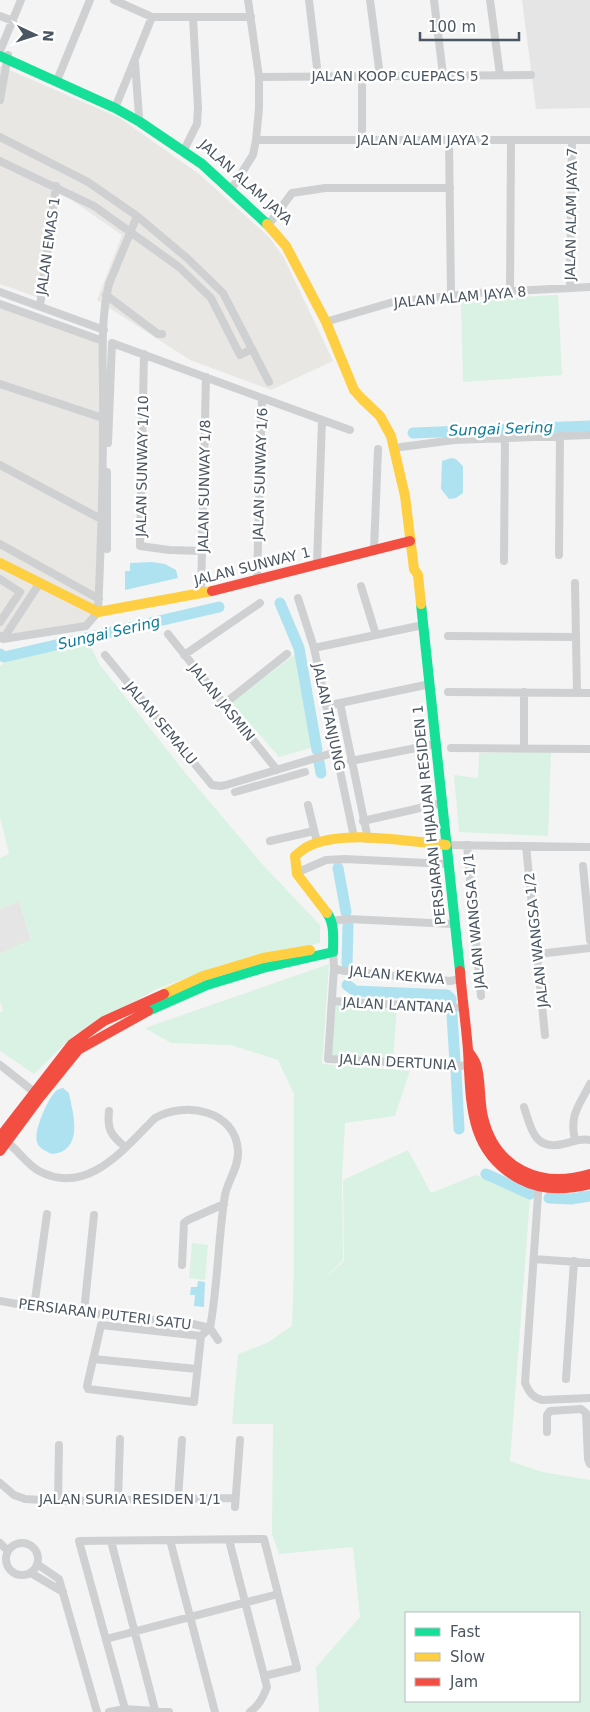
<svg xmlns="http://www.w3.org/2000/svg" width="590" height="1712" viewBox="0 0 590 1712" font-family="'DejaVu Sans',sans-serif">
<rect width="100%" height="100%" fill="#f4f4f4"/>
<path fill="#e8e7e3" d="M0,66L120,118L199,174L269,237L284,258L333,361L271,390L190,360L97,300L122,235L53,187L39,298L0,284Z
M0,307L101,342L96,607L85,623L3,635L0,633Z"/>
<path fill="#e6e5e6" d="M522,0H590V108L536,109Z
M19,901L31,940L0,954V909Z"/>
<path fill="#d9f2e3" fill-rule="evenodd" d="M558,295L562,375L463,382L461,300Z
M88,641L100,665L187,775L263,865L320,925V943L224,964L157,989L74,1035L34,1074L0,1051V1012L3,1011L0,1001V954L31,939L19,901L0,909V858L9,854L0,817V666L6,661Z
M297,653L314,747L279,757L231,702Z
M551,752L548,836L459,832L454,775L478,778L479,753Z
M329,964L322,1064L410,1071L395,1116L345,1123L342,1179L343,1260L321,1282L344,1261L343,1180L408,1150L431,1193L476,1175L530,1198L510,1461L542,1472L590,1480V1712H319L316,1667L360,1617L353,1547L279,1554L272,1534L273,1424H232L238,1354L267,1343L292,1326L294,1270V1094L278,1060L231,1045L171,1043L145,1028ZM406,1613H579V1701H406Z
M334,1003L397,1007L393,1060L330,1057Z
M192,1243L208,1245L205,1280L189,1278Z"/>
<path fill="#aee2f0" d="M451,458L456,459L463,466V493L456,498L449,499L441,489L442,461Z
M152,562L165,564L176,570L178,578L125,590V571H130V563Z
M63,1088L69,1093C72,1110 82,1140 63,1151C60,1153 55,1153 52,1154C46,1151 39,1149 37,1142C33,1132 48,1098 56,1091C58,1089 60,1089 63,1088Z
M198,1281L205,1282L204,1307L194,1306L195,1295H190L191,1287H197Z"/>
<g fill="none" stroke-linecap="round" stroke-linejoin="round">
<path stroke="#aee2f0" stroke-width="11" d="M413,433L590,426
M280,603L299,648L317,750
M0,654L4,657L219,607
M319,762L321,773
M338,868L346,912
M347,964L348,925
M347,985L355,991L447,995L451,999V1002
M452,1015L455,1062
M456,1070L459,1129
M486,1174L530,1194
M549,1198L571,1199L590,1196"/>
<path stroke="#ced0d2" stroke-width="8" d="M114,0L152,17H251
M309,0L318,76
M370,0L380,76
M434,0L443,75
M490,0L500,75
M0,16L13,21
M0,51L21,0
M135,62L139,116
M362,76V140
M259,77L531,75
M58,78L90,0
M0,100L8,55
M115,108L152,17
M0,137L88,182L137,216L187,258L223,293L269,382
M256,140H590
M449,140L451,296
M186,146L197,124L198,108L193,18
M0,161L94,206L179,267L211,298L240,355L252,349
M234,185L253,155L256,140L259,108V77L248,0
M272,220L292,193L325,188H450
M570,288L572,140
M0,292L104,330
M510,292L511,140
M106,295L158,334H162
M0,304L103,341
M40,306L56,186
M332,320L393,302L477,293L590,287
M144,354L140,546L169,550L202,551
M0,384L103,418
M108,443L112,343L350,430
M401,447L454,440L590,435
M0,465L101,519
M107,472V549
M0,544L99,599
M374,550L378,449
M559,555L560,435
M504,561L505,438
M317,564L322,420
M0,579L20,592L0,622
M257,579L262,398
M575,583L577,693
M361,586L376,635
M201,594L206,377
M298,598L314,648L354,837
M168,634L277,770
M0,636L3,639L86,626L98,612C101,547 103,482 103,417C104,375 99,324 109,284L137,216
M448,636L576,637
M3,639L39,584
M314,648L423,625
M105,655L212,785L221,786L226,785L336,752
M184,655L260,603
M448,692L590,693
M524,692V748
M340,703L368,839
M224,704L287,654
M326,706L430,684
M451,748L590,749
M351,761L436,744
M235,792L305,772
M308,805L317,842
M363,821L442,803
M270,841L314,831
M446,845L590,847
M467,845L481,996
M526,846L545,1035
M583,866L590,940
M296,873L326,860L344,859L448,864
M331,921L348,919L453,924
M333,952L334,968L328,1059L467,1066L472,1065
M538,954L590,948
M334,968L344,971L450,981L460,979
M332,1001L463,1008
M0,1065L38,1095
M524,1107C531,1128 534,1151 563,1144C573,1142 580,1138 590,1140
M109,1111C107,1130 111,1135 125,1147
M4,1140C17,1148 26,1164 39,1171C87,1197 125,1148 155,1118C185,1101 236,1110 238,1151C239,1167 228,1180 225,1195C218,1239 218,1284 210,1328
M575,1140C569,1115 579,1106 590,1084
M539,1181L525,1383C529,1392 533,1398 542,1400L590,1398
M534,1259L590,1263
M182,1265L184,1223L188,1220L224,1204
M0,1301L34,1307L193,1324L210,1328
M34,1307L47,1214
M84,1312L94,1215
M210,1328L218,1340
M201,1336L194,1402L88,1389L87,1386L101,1325L201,1336L210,1328
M93,1359L197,1369
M566,1379L574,1261
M547,1432V1415L550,1411L581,1409L586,1413L588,1459L590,1464
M0,1483L14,1495L25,1499L58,1501L235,1498
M118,1499L120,1439
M178,1499L182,1440
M58,1501L59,1445
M235,1507L240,1440
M170,1540L215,1712
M229,1540L267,1687C263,1698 259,1705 250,1712
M111,1541L155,1710
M6 1559a16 16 0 1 1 32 0a16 16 0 1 1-32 0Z
M0,1543L8,1551
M37,1564L59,1579L97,1712
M31,1573L63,1592
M106,1639L278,1594
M125,1709L79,1541L264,1539L297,1668L264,1676
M109,1712L125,1709L169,1712"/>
<path stroke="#16e098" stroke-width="10" d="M0,56L115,108L140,122L202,164L267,224
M421,604L460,971
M148,1011L207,985L263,968L333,952C333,939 335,924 327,913"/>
<path stroke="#ffcf43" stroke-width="10" d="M267,224L286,246L326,322L354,390L361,398L380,416L391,436L405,496L414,569L418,575L421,604
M0,563L98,612L212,591
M327,913L297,874L295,856C299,853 303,849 307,847C342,829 408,841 446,845
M164,994L203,976L263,958L310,950"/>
<path stroke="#f24e42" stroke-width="10" d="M212,591L410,541
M460,971C462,997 466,1024 468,1050C471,1101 468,1152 520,1179C542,1191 566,1190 590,1184
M468,1051C471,1055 474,1059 476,1064C481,1078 479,1101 483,1117C495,1169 541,1189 590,1174
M0,1137L72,1044L104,1021L164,994
M0,1151L40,1097L78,1050L148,1011"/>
</g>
<g text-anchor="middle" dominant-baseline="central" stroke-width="5" stroke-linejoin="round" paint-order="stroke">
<g font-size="14" fill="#4a5661" stroke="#fff">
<text x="395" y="76">JALAN KOOP CUEPACS 5</text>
<text x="423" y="140">JALAN ALAM JAYA 2</text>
<text transform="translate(246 182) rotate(42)">JALAN ALAM JAYA</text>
<text transform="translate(571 214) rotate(-89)">JALAN ALAM JAYA 7</text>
<text transform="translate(48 246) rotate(-82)">JALAN EMAS 1</text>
<text transform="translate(460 297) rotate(-5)">JALAN ALAM JAYA 8</text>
<text transform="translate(142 466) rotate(-89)">JALAN SUNWAY 1/10</text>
<text transform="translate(260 474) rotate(-88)">JALAN SUNWAY 1/6</text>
<text transform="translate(204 486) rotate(-89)">JALAN SUNWAY 1/8</text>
<text transform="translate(252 566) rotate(-14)">JALAN SUNWAY 1</text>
<text transform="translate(222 702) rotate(51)">JALAN JASMIN</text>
<text transform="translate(329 717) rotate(78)">JALAN TANJUNG</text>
<text transform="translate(161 723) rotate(50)">JALAN SEMALU</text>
<text transform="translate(429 815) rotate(-96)">PERSIARAN HIJAUAN RESIDEN 1</text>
<text transform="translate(474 921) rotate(-95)">JALAN WANGSA 1/1</text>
<text transform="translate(536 940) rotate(-96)">JALAN WANGSA 1/2</text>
<text transform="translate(397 975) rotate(5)">JALAN KEKWA</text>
<text transform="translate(398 1005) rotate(3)">JALAN LANTANA</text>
<text transform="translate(398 1062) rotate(3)">JALAN DERTUNIA</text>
<text transform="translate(105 1314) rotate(7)">PERSIARAN PUTERI SATU</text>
<text x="130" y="1499">JALAN SURIA RESIDEN 1/1</text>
</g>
<g font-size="15" font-style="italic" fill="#0c7c9b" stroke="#fff">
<text transform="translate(501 429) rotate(-2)">Sungai Sering</text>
<text transform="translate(109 633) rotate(-13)">Sungai Sering</text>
</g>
</g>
<rect x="405" y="1612" width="175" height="90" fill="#ffffff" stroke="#b7bbc0"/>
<rect x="415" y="1628" width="25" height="8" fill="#16e098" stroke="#b7bbc0"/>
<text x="450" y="1637" font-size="15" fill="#4a5661">Fast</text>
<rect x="415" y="1653" width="25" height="8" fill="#ffcf43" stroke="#b7bbc0"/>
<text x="450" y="1662" font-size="15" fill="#4a5661">Slow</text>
<rect x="415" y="1678" width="25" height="8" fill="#f24e42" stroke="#b7bbc0"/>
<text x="450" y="1687" font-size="15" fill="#4a5661">Jam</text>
<g transform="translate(35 35) rotate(94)" stroke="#ffffff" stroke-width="4" paint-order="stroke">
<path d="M0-4L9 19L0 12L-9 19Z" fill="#4a5661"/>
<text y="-8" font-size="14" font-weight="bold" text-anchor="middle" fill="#4a5661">N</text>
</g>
<path d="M420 32v8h99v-8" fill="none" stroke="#4a5661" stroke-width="2.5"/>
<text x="428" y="32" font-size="15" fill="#4a5661" stroke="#ffffff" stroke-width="4" paint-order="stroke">100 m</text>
</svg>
